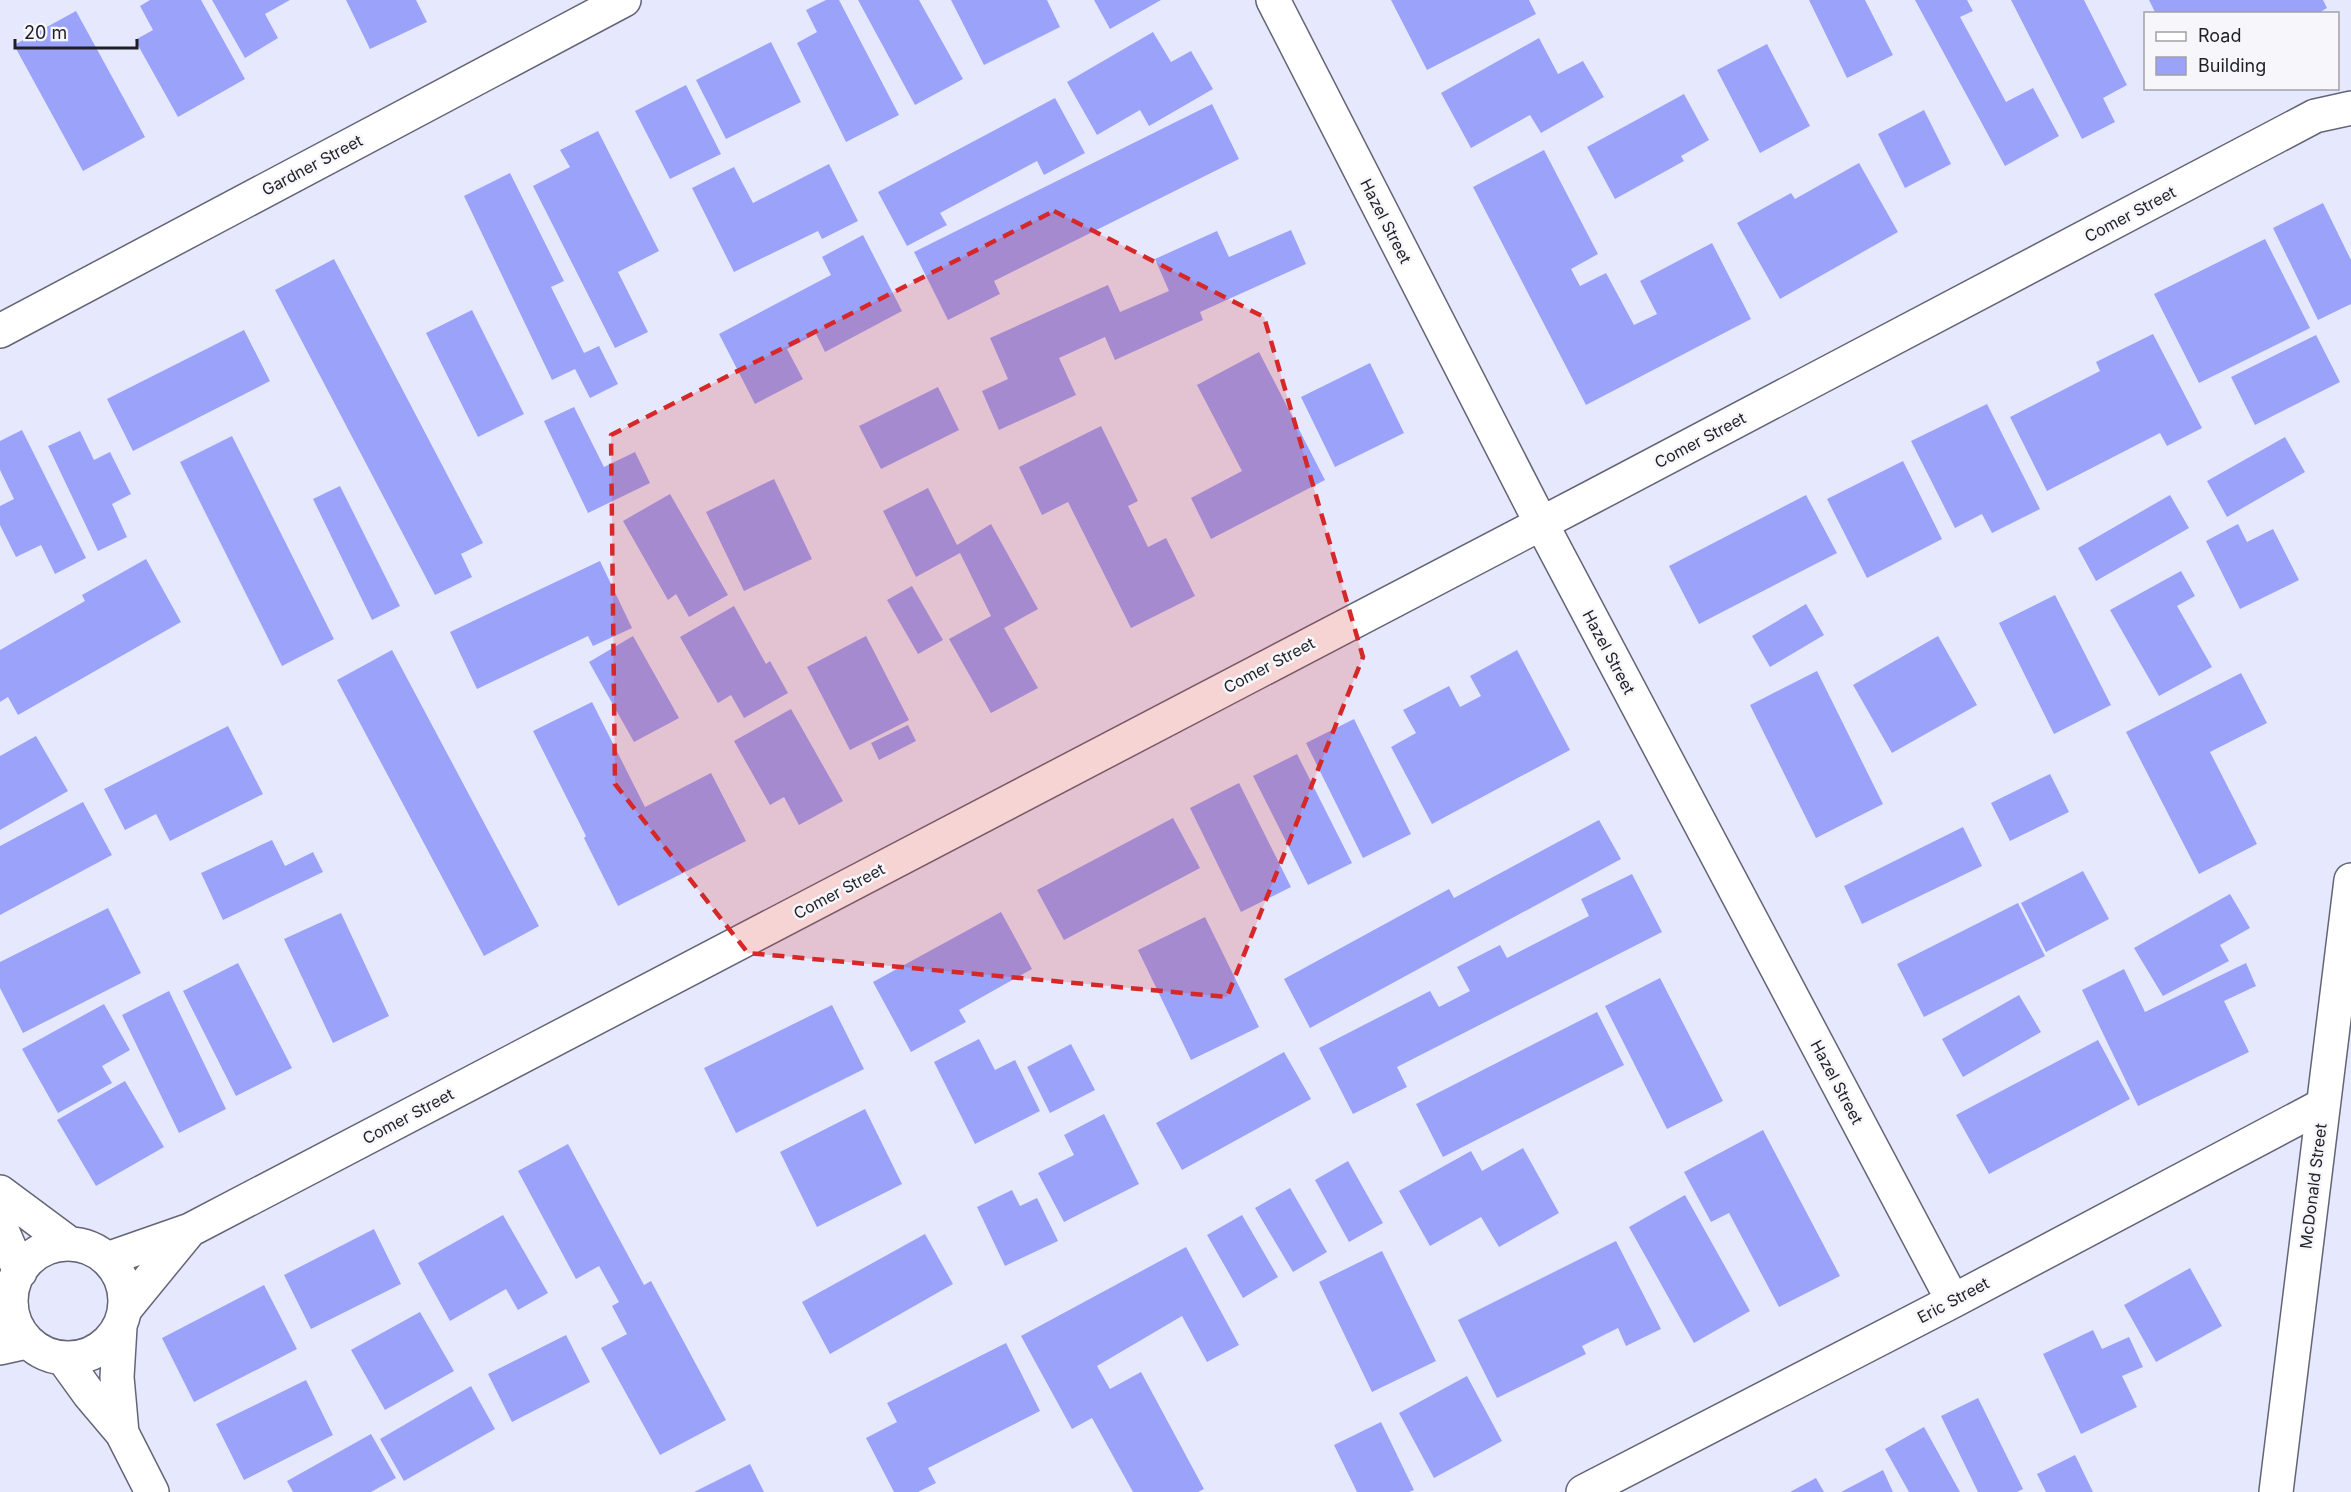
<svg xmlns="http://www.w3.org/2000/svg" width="2351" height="1492" viewBox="0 0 2351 1492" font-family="Inter,sans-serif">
<rect width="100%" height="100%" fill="#e6e9fd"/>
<path fill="#9aa3f9" d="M150,0H201L245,79L178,117L135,40L153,30L140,6Z
M212,0H290L265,14L278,38L245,58Z
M346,0H416L427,22L370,49Z
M826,0H839L899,115L846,142L797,43L817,32L806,10Z
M858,0H919L963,79L915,105Z
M951,0H1047L1060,27L984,65Z
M1094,0H1161L1110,29Z
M1391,0H1529L1536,14L1427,70Z
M1809,0H1865L1893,55L1847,78Z
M1915,0H1967L1973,11L1960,17L2006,102L2033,88L2059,136L2005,166Z
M2011,0H2084L2127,85L2103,98L2115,122L2082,139Z
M2149,0H2323L2327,8L2317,14H2156Z
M76,11L145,137L83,171L14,45Z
M1153,32L1171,62L1191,51L1213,89L1149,126L1140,110L1097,135L1067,82Z
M1539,38L1558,74L1583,61L1604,97L1541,133L1530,115L1471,148L1441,93Z
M771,42L801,102L726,139L696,80Z
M1767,44L1810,126L1760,153L1717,70Z
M686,85L721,154L670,179L635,111Z
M1684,94L1709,140L1681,156L1684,161L1615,199L1587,147Z
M1055,98L1085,153L1044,175L1037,161L940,213L947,225L907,246L878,192Z
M1212,104L1239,159L994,281L1000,294L948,320L914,252Z
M1924,110L1951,164L1905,188L1878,134Z
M598,131L659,251L618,272L648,332L615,348L533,186L570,167L560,150Z
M1544,150L1598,254L1571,269L1580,286L1606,273L1634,325L1657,314L1640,281L1712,243L1751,319L1586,405L1473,187Z
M1859,163L1898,232L1780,299L1737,223L1791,193L1795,199Z
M829,164L858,221L822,239L818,231L734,272L692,188L734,167L753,203Z
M510,173L564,281L551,287L584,353L599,346L618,384L590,398L575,369L552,380L464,196Z
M2323,203L2351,260V304L2318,320L2273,228Z
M1291,230L1306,264L1200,312L1203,320L1115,360L1105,337L1059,358L1076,395L999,430L982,391L1008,379L990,338L1108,285L1120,312L1169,291L1155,259L1217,231L1229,257Z
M863,235L902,311L825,352L816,334L787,349L803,379L755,404L719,334L831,275L822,257Z
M2265,239L2310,328L2199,383L2154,294Z
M334,259L483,543L461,554L472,577L435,595L275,290Z
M472,310L524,414L478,437L426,333Z
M244,330L270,381L133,451L107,399Z
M2153,334L2202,428L2167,446L2160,433L2047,491L2010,417L2100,371L2096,362Z
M2316,335L2340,382L2255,425L2231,377Z
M1259,352L1325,480L1211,539L1191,498L1242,471L1197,385Z
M1370,363L1404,433L1335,467L1301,397Z
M938,387L959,430L881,469L859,426Z
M1987,404L2040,509L1992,533L1982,514L1955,528L1911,441Z
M574,407L604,467L635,452L650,483L588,513L544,421Z
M1101,426L1138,501L1128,506L1148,547L1166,538L1195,596L1131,628L1068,502L1042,515L1019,467Z
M22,430L86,558L55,574L41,545L16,557L0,525V506L14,499L0,470V441Z
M80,431L94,460L110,452L131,494L112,504L127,537L98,551L48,446Z
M232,436L334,639L282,666L180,462Z
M2285,437L2305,472L2227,517L2207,481Z
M1903,461L1942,539L1867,578L1827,499Z
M774,479L812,559L744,591L706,512Z
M340,486L400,606L372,620L313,499Z
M928,488L957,545L991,524L1038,609L1004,628L1038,688L991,713L949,639L991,616L960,553L916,577L883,511Z
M670,494L728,595L689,617L676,594L668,600L623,521Z
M1806,495L1837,553L1699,624L1669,566Z
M2170,495L2189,528L2096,581L2078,548Z
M2238,524L2247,542L2273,529L2299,580L2240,609L2206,541Z
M146,559L181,622L18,715L8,697L0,702V650L85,601L82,595Z
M600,561L632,628L593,646L588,636L477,689L450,632Z
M2181,571L2195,596L2177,606L2212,667L2159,696L2110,610Z
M912,586L943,640L918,654L887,600Z
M2055,595L2111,705L2054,734L1999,623Z
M1806,604L1824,635L1770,667L1752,636Z
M734,606L766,664L770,661L788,693L744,718L731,695L718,703L680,637Z
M633,636L679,718L634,742L589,662Z
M866,636L909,720L850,750L807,667Z
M1938,636L1977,705L1892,753L1853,685Z
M392,650L539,926L484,956L337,680Z
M1517,650L1570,750L1432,824L1391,747L1416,733L1403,710L1449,686L1460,707L1481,696L1470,676Z
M1817,671L1883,804L1816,838L1750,705Z
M2241,673L2267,723L2210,752L2257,844L2199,874L2126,732Z
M592,702L645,807L711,773L746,841L618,906L584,838L586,836L533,731Z
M791,709L843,801L799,825L784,797L770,805L734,741Z
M1354,719L1411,834L1363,858L1306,743Z
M908,725L916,741L879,760L871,743Z
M228,726L263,794L170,841L156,814L125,830L104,789Z
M36,736L68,791L0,830V756Z
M1297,754L1352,863L1308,885L1253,776Z
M2050,774L2069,812L2010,841L1991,803Z
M1239,783L1291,887L1241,912L1190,808Z
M83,802L112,855L0,915V846Z
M1173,818L1200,868L1064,940L1037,890Z
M1599,820L1621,859L1310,1028L1284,979L1449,889L1454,898Z
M1963,827L1982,866L1862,924L1844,886Z
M272,840L285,866L313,852L323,872L223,920L201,873Z
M2083,871L2109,919L2046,952L2021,903Z
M1632,874L1662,932L1397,1067L1407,1087L1353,1114L1319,1048L1430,991L1439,1007L1470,991L1457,967L1500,945L1507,958L1589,916L1581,899Z
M2230,894L2250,928L2220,945L2229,961L2163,996L2134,948Z
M2018,903L2045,956L1924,1017L1897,964Z
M108,908L141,973L23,1033L0,988V962Z
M1001,912L1032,969L959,1010L966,1022L911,1052L873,982Z
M341,913L389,1016L333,1043L284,939Z
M1205,917L1259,1027L1191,1060L1138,950Z
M238,963L292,1068L236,1096L183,991Z
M2246,963L2256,986L2224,1001L2249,1052L2138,1106L2082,990L2124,969L2145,1012Z
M1660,978L1723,1101L1667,1129L1605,1006Z
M169,991L226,1109L179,1133L122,1015Z
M2019,995L2041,1032L1963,1077L1942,1039Z
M104,1004L130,1050L102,1066L112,1083L58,1113L22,1049Z
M832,1005L864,1069L736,1133L704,1068Z
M1597,1012L1624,1065L1443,1157L1416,1104Z
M979,1039L995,1070L1015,1060L1040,1111L975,1144L934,1062Z
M2098,1040L2130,1099L1989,1174L1956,1115Z
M1071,1044L1095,1090L1050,1113L1027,1067Z
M1284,1052L1311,1099L1182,1170L1156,1123Z
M125,1081L164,1147L96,1186L57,1120Z
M865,1109L902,1184L817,1227L780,1152Z
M1104,1114L1139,1184L1064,1222L1038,1173L1074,1155L1064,1135Z
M1763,1130L1840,1276L1779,1307L1729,1213L1711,1222L1684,1172Z
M568,1144L644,1285L651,1281L726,1420L660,1455L601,1348L627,1334L612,1306L619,1302L599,1266L576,1279L518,1171Z
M1523,1148L1559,1213L1499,1247L1481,1217L1430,1246L1399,1191L1471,1151L1482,1171Z
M1348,1161L1383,1223L1349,1242L1315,1180Z
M1290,1188L1327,1252L1293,1272L1255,1208Z
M1012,1190L1020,1206L1037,1198L1058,1241L1005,1266L977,1207Z
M1685,1195L1750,1311L1694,1343L1629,1227Z
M503,1215L548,1293L518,1310L506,1289L450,1321L418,1263Z
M1242,1215L1278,1277L1243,1298L1207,1235Z
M374,1229L401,1284L311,1329L284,1275Z
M925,1234L953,1284L830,1354L802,1302Z
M1616,1241L1661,1329L1626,1346L1618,1328L1582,1346L1586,1354L1497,1398L1458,1320Z
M1186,1247L1239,1345L1207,1362L1182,1316L1097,1366L1110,1389L1141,1372L1204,1489L1198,1492H1133L1092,1418L1072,1429L1021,1336Z
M1382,1251L1436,1361L1372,1392L1319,1282Z
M2190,1268L2222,1326L2156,1362L2124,1305Z
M264,1285L297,1349L194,1402L162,1338Z
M420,1312L454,1371L385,1410L351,1350Z
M2093,1330L2102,1349L2129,1337L2143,1367L2122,1376L2137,1407L2081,1434L2043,1354Z
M566,1335L590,1382L512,1422L488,1374Z
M1006,1343L1040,1411L928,1468L936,1483L918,1492H894L866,1438L897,1422L887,1403Z
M1467,1376L1502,1441L1434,1478L1399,1413Z
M306,1380L333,1435L244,1480L216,1424Z
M471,1386L495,1429L404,1481L380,1439Z
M1978,1398L2023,1489L2017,1492H1978L1941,1416Z
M1381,1422L1414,1490L1409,1492H1357L1334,1445Z
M1924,1427L1960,1492H1909L1885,1449Z
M371,1434L396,1478L371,1492H293L287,1481Z
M2075,1455L2093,1492H2046L2037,1474Z
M750,1464L764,1492H694Z
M1883,1470L1893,1492H1841Z
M1816,1478L1824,1492H1790Z"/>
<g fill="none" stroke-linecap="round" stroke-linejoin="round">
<defs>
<path id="minor" d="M1273,0L1541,523L1953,1301
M0,331L624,0
M107,1259L190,1230L1592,497L2315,116L2351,108
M126,1308L189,1231
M0,1315L11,1306
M0,1348L27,1342
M1583,1492L1953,1301L2323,1105
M2276,1492L2351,880"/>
<path id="tertiary" d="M0,1192L70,1244
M0,1210L2,1230L20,1272
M11 1301a57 57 0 1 1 114 0a57 57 0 1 1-114 0Z
M120,1327L117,1377L122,1433
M63,1358L89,1394L122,1433L152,1492"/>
</defs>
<use href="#minor" stroke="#636576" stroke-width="36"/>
<use href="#tertiary" stroke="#636576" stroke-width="36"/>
<use href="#minor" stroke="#fff" stroke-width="33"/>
<use href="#tertiary" stroke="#fff" stroke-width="33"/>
</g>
<path fill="#d62828" fill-opacity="0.2" stroke="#d62828" stroke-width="4.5" stroke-dasharray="12 8" stroke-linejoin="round" d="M1054,211L1264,317L1363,657L1227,997L748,953L615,784L611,435Z"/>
<g text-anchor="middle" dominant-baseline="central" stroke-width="5" stroke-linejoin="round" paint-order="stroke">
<g font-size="16" fill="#1f2027" stroke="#f7f7fb">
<text transform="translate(312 165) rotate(-28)">Gardner Street</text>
<text transform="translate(2130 214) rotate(-28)">Comer Street</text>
<text transform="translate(1386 221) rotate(63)">Hazel Street</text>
<text transform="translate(1700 440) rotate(-28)">Comer Street</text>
<text transform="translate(1609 652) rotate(62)">Hazel Street</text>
<text transform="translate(1269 665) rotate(-28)">Comer Street</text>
<text transform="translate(839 891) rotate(-28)">Comer Street</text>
<text transform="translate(1837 1082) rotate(62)">Hazel Street</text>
<text transform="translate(408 1116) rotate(-28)">Comer Street</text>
<text transform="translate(2313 1186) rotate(-83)">McDonald Street</text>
<text transform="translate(1953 1300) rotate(-28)">Eric Street</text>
</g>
</g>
<rect x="2144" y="12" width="195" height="78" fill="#f7f7fb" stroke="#a1a1a6" stroke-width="1.5"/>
<rect x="2156" y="32" width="30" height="9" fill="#ffffff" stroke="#a1a1a6" stroke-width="1.5"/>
<text x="2198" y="42" font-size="18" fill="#1f2027">Road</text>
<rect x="2156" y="57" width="30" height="18" fill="#9aa3f9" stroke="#a1a1a6" stroke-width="1.5"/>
<text x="2198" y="72" font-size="18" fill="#1f2027">Building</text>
<path d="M15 39v9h122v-9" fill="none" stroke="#1f2027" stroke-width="3"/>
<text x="24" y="39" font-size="18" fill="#1f2027" stroke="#f7f7fb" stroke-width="4.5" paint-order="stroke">20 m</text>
</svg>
